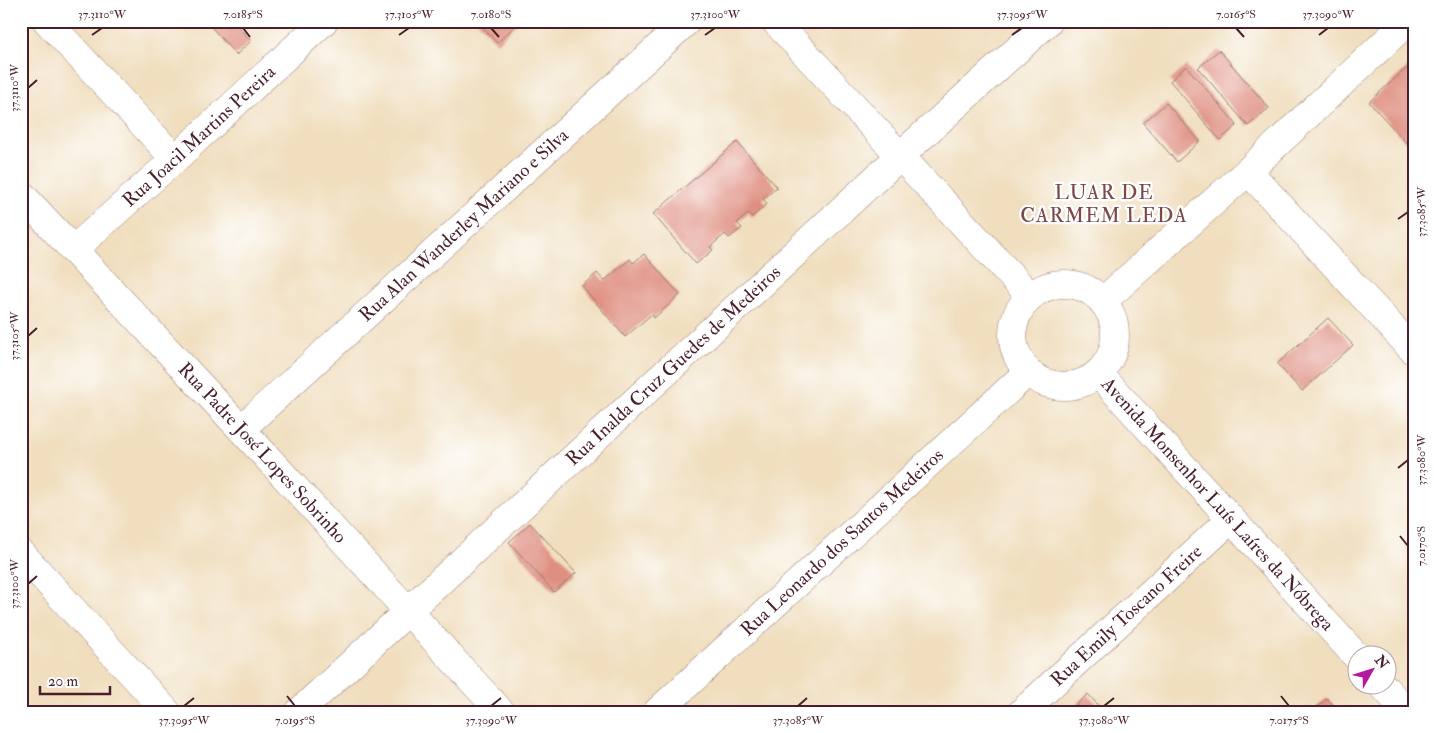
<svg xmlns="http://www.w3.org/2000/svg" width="1435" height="733" viewBox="0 0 1435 733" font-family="'IM FELL Double Pica',serif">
<rect width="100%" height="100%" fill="#fff"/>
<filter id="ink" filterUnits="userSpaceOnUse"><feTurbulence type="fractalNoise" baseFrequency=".02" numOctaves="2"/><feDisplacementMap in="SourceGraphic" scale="10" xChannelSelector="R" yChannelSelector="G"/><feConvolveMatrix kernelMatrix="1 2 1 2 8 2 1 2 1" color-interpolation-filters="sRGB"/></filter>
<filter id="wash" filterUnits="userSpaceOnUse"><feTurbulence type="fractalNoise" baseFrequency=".0096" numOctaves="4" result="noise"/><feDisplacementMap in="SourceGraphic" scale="20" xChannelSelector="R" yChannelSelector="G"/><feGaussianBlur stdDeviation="1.12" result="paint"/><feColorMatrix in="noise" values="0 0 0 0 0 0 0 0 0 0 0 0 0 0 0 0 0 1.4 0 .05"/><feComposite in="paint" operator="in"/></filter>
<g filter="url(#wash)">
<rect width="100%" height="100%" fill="#f0debe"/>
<g id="blocks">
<path fill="#df8f81" d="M206,21H233L251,41L236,55Z
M477,21H517L518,23L497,43Z
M1219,50L1269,108L1248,126L1198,68Z
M1410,65L1414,70V151L1369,102Z
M1186,66L1237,125L1220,140L1170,81Z
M1166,103L1200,141L1177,162L1143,123Z
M737,142L777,187L763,199L767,204L752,217L749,213L737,223L742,228L729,238L725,234L710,247L713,250L696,264L653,214Z
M644,254L680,295L654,318L652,314L625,337L582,286L597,273L604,281L630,259L633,263Z
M1328,318L1353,345L1302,391L1277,364Z
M530,523L576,573L554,592L509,542Z
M1088,694L1104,712H1068Z
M1327,698L1340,712H1312Z"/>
</g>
</g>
<g filter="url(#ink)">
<use href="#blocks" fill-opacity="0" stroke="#9d7e74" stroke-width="1"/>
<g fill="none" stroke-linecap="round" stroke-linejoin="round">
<defs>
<g id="street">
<path d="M47,21L175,159"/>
<path d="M775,21L1030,296"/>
<path d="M1248,171L1414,351"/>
<path id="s1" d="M21,194L241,429L501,712"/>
<path id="s2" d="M73,250L175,159L324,21"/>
<circle cx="1064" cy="335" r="51"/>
<path d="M1103,301L1248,171L1408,21"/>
<path id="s3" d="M1099,374L1358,658"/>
<path id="s4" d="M241,429L687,21"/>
<path d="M21,553L167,712"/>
<path d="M1383,686L1407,712"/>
<path id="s5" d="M299,712L900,156L1049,21"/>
<path id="s6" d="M657,712L1028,372"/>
<path id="s7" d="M1022,712L1231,519"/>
</g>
</defs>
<use href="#street" stroke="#9d7e74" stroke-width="29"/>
<use href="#street" stroke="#fff" stroke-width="28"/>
</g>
</g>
<path fill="none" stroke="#4a1f2b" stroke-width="2" d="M243,28L250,37M491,28L499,37M1236,28L1244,37M92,35L102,28M399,35L409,28M705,35L715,28M1012,35L1022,28M1319,35L1328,28M28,88L37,80M1398,219L1408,212M28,336L37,328M1398,468L1408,460M1400,536L1408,546M28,584L37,576M287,696L295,706M1281,696L1289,706M184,706L194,698M491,706L501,698M798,706L807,698M1104,706L1114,698"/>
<g text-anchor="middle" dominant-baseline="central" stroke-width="4.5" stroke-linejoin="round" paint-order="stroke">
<g font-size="19" fill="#4a1f2b" stroke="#fff">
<text stroke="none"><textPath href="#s2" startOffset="170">Rua Joacil Martins Pereira</textPath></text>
<text stroke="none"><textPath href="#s4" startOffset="302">Rua Alan Wanderley Mariano e Silva</textPath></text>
<text stroke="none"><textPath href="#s5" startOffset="510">Rua Inalda Cruz Guedes de Medeiros</textPath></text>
<text stroke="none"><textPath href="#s1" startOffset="354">Rua Padre José Lopes Sobrinho</textPath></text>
<text stroke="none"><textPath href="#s3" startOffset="176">Avenida Monsenhor Luís Laíres da Nóbrega</textPath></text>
<text stroke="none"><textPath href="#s6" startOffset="251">Rua Leonardo dos Santos Medeiros</textPath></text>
<text stroke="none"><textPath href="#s7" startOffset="142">Rua Emily Toscano Freire</textPath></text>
</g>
<g font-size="20" letter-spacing="1" fill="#7e4649" stroke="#fff">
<text x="1104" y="192">LUAR DE<tspan x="1104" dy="23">CARMEM LEDA</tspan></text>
</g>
</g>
<rect width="1435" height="733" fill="none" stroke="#fff" stroke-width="55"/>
<g transform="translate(1372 670) rotate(51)"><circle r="24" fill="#ffffff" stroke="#b7a5aa"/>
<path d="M0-4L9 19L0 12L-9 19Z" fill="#b5179e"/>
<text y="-8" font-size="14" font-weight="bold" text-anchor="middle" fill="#4a1f2b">N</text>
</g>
<path d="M40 686v8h70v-8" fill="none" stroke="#4a1f2b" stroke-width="2.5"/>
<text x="48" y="686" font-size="15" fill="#4a1f2b" stroke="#ffffff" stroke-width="4" paint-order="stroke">20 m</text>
<rect x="28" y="28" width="1380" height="678" fill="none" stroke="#4a1f2b" stroke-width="2"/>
<g font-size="12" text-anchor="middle" fill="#4a1f2b">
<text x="102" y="18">37.3110°W</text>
<text x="243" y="18">7.0185°S</text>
<text x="409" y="18">37.3105°W</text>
<text x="491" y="18">7.0180°S</text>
<text x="715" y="18">37.3100°W</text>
<text x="1022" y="18">37.3095°W</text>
<text x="1236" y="18">7.0165°S</text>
<text x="1328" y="18">37.3090°W</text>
<text transform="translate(14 88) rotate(-90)" y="4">37.3110°W</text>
<text transform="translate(1421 212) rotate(-90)" y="4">37.3085°W</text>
<text transform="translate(14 336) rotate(-90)" y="4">37.3105°W</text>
<text transform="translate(1421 460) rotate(-90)" y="4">37.3080°W</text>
<text transform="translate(1421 546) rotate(-90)" y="4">7.0170°S</text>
<text transform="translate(14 584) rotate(-90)" y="4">37.3100°W</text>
<text x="184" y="724">37.3095°W</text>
<text x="295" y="724">7.0195°S</text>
<text x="491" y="724">37.3090°W</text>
<text x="798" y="724">37.3085°W</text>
<text x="1104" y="724">37.3080°W</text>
<text x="1289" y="724">7.0175°S</text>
</g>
</svg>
